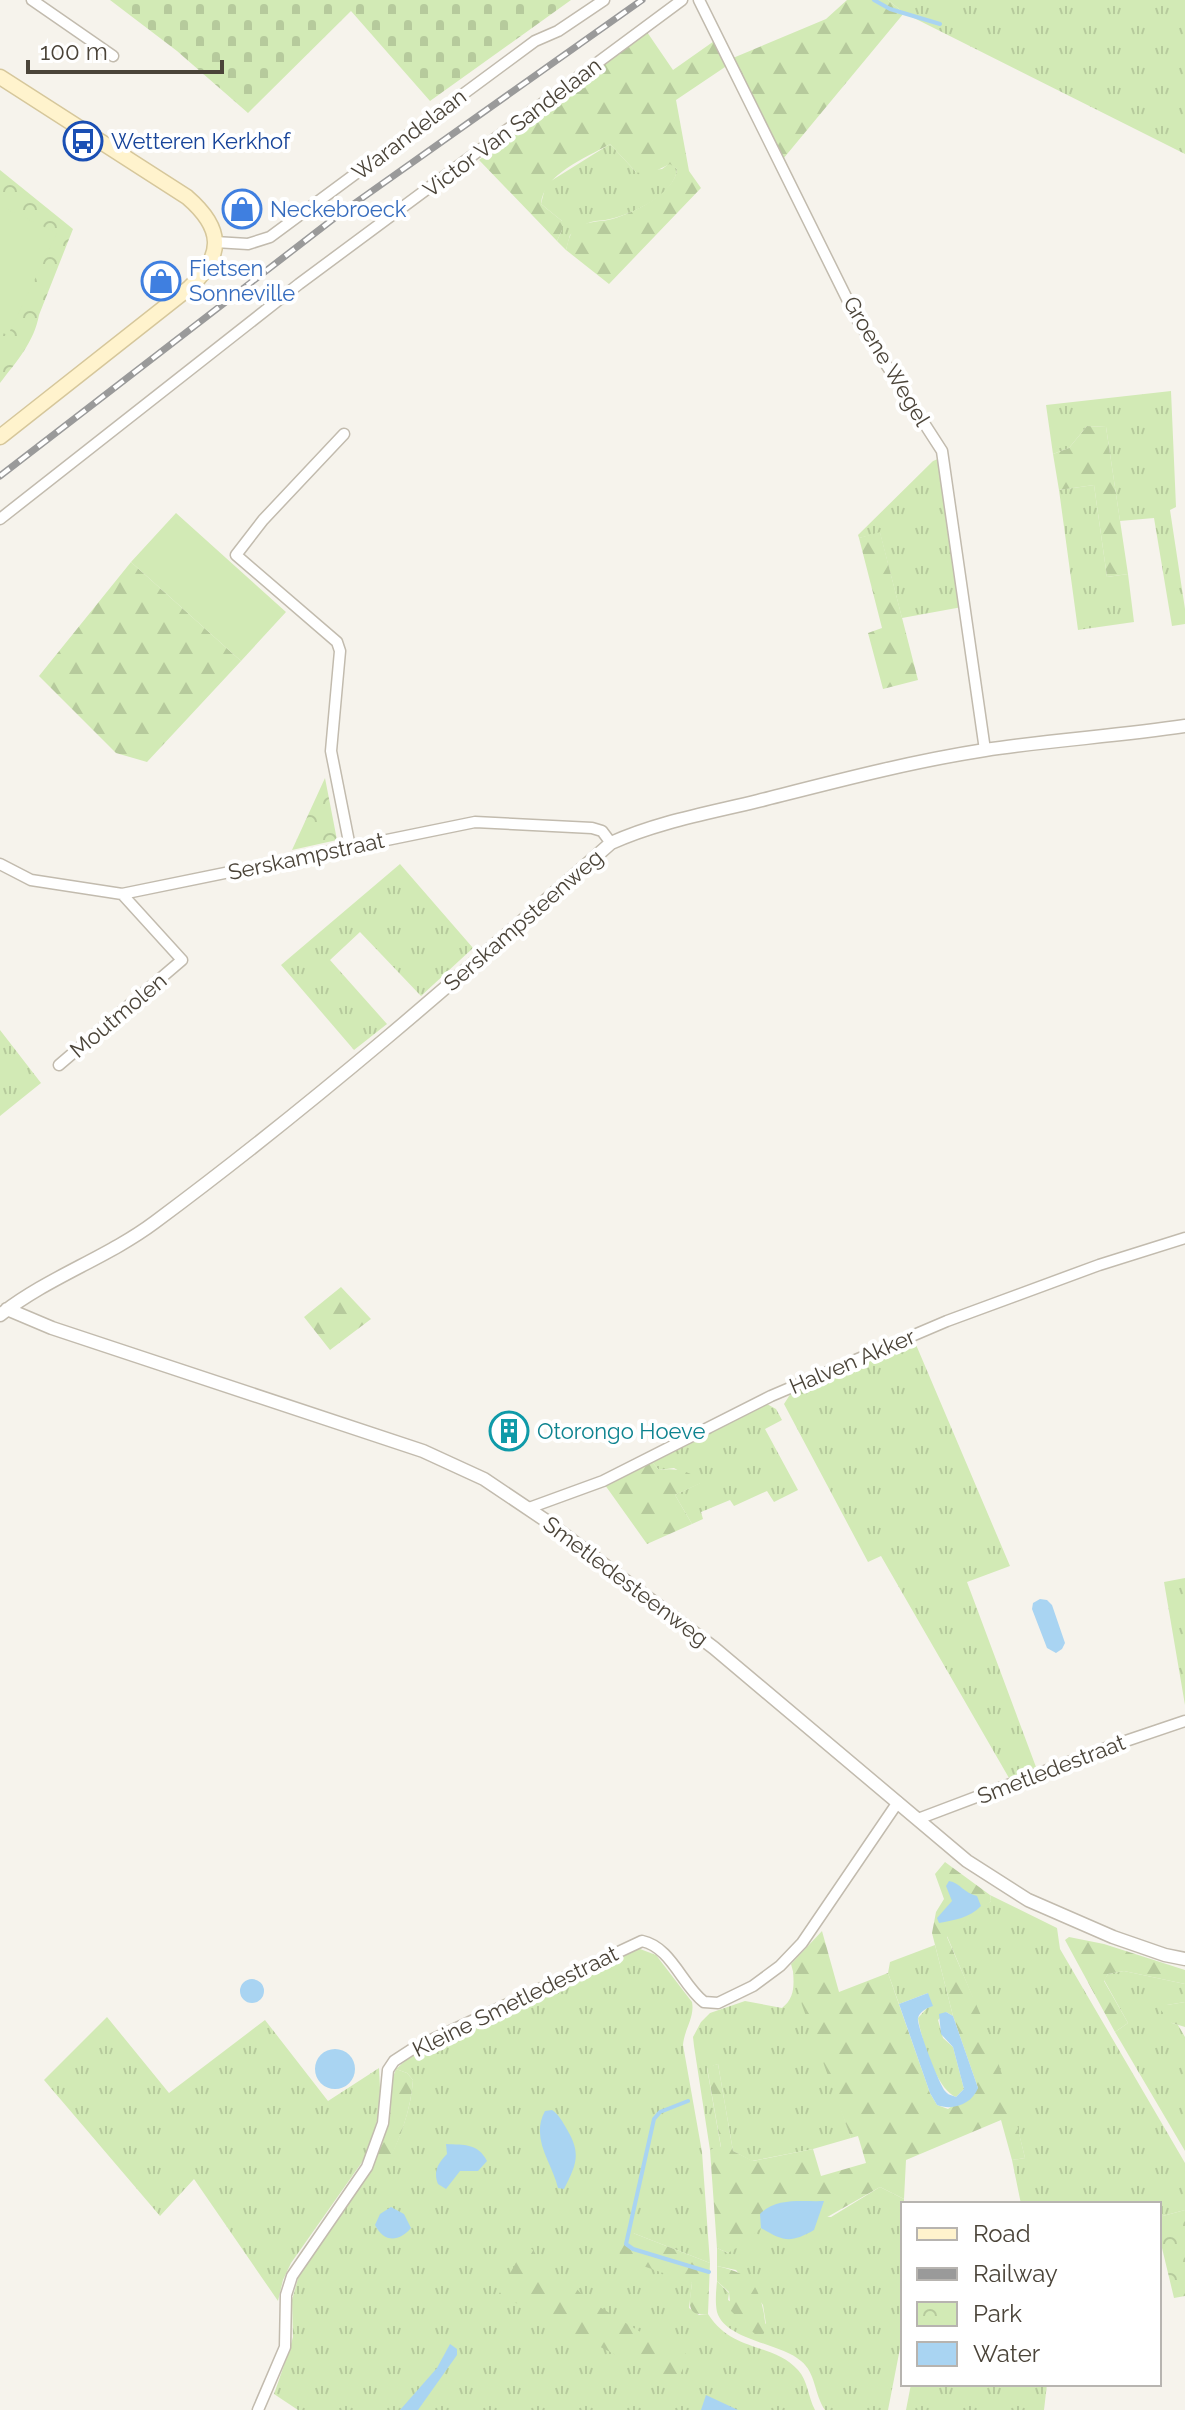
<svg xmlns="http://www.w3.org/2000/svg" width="1185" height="2410" viewBox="0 0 1185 2410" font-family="Raleway,sans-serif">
<defs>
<pattern id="grass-tufts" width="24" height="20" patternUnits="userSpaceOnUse" patternTransform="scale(2)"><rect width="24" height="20" fill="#d2eab5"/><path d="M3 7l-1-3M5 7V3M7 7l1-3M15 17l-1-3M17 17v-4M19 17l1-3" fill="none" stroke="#b6ca9c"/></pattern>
<pattern id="forest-firs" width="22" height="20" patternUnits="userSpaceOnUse" patternTransform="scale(2)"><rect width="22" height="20" fill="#d2eab5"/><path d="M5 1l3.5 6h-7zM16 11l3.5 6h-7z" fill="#b6ca9c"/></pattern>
<pattern id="cemetery-stones" width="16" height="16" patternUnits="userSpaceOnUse" patternTransform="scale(2)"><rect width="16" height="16" fill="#d2eab5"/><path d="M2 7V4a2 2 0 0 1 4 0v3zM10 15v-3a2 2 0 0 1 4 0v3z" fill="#b6ca9c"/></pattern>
<pattern id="park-crowns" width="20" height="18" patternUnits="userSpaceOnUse" patternTransform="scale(2)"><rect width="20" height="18" fill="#d2eab5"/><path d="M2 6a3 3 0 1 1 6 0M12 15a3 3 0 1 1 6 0" fill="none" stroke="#b6ca9c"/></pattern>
</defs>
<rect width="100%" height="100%" fill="#f6f3ec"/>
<path fill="url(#grass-tufts)" d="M888,0H1185V154L904,13Z
M610,144L636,172L662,169L670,163L677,169C675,195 632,214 610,219C604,221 597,220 591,222C584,224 576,231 570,235L566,250L557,241L562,230V221L541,204L546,184Z
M1171,391L1176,507L1170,510L1185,609V624L1172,626L1154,518L1120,521L1106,427L1087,426L1069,448L1053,454L1046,405Z
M940,458L962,607L902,618L880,533L859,538L858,535L933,461Z
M1094,485L1107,577L1128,574L1134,622L1078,630L1059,490Z
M400,864L473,948L421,996L360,932L330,960L387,1024L354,1050L281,965Z
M0,1030L41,1083L0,1116Z
M914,1340L1010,1566L967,1582L1036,1767L1009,1778L881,1556L868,1562L784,1404L791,1393Z
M767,1404L776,1409L782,1420L765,1429L798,1490L774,1502L767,1491L734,1506L730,1500L701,1512L703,1519L692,1524L675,1495L700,1483L674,1468L659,1470L652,1462Z
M1185,1578V1705L1164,1582Z
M990,1895L1057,1928L1060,1949L1185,2163V2210L1159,2217V2204H1021L1012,2160L1025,2158C1006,2078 979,2011 947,1936L954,1928L991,1901Z
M935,1945L953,2016L946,2012L938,2020L943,2038L953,2047L964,2089L956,2097C936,2089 921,2038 918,2018L927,2008L928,1993L899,2004L888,1973L890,1962Z
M640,1949L656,1955L692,2002C695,2017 684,2030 683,2045L702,2152L710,2263L633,2233L692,2283L689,2308L699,2315L708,2314C733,2353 772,2342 798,2370C808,2381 808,2397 815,2410H298L274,2394L289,2351L293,2337L292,2300L299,2275L372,2166H385C400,2141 411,2109 413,2080L407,2073L396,2069L406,2060L425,2049L630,1951Z
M793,1970L851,2138L813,2149L752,2161L733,2151L718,2064L707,2068L721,2148L710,2150L694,2046L693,2037L701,2022L710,2013L745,2001L782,2008C795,1998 794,1985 793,1970Z
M1124,1971L1185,1984V2002L1167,2005L1172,2023L1178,2025L1185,2037V2151L1115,2032L1128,2023L1104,1980L1108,1974Z
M107,2017L169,2093L265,2020L328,2101L379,2068L381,2107L367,2155L291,2263L283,2280L278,2301L194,2179L160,2216L44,2080Z
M880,2187L904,2199L903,2333L888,2410H825C814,2394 816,2373 801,2361C780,2343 725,2340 717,2312C715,2302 716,2291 717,2281L729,2293L728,2300L766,2324L763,2305L736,2270L717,2266V2248L728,2253L760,2214L831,2217Z
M911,2384H1047L1044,2410H906Z"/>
<path fill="url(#forest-firs)" d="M847,0H888L904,13L783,159L733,58L826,19Z
M647,32L673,70L717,39L728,65L676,100L689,171L701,188L609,284L566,250C568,242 569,233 577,228C586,221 598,222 608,220C630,215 675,194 677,169L670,164L647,175L636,172L610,144C586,158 543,174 541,204L562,221V230L557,241L479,160Z
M1087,426L1106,427L1128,574L1107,577L1094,485L1059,490L1053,454L1069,448Z
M880,532L918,680L883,689L868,633L882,628L859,538Z
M131,562L241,661L147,762L116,753L39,676Z
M341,1287L371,1319L330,1350L304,1317Z
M652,1462L659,1470C675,1468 691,1470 701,1483L675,1495L692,1524L647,1544L605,1485Z
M945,1862L990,1895L991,1901C977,1914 959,1922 947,1937L989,2034L1014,2112L1025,2158L1012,2160L1001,2120L906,2160L904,2199L880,2187L822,2220L811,2213L760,2214L761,2228L745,2243L728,2253L717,2248L710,2150L721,2147L707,2067L718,2064L733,2151L753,2161L813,2149L821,2176L866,2163L858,2136L851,2138L802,2005L791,1964L822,1931L839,1992L888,1973L930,2093L937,2105L948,2109L978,2088L953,2016L932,1933L936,1912L944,1899L935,1874Z
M1069,1937L1104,1944L1185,1970V1984L1124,1971L1108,1974L1104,1981L1128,2023L1115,2032L1065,1940Z
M1185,2002V2027L1172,2023L1159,2008L1161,2003L1167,2005Z
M396,2069L407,2073L413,2080C411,2109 400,2141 386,2166H372L387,2125L393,2077Z
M633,2233L710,2263L708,2314C684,2317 690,2301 692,2283L620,2258L618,2239L624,2234Z
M532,2249L537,2256L532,2268L552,2286L563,2283L574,2286L585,2298L647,2336C665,2333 673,2342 686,2354L685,2364L675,2386L499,2294L522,2251Z
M717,2266C748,2273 758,2282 764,2314C765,2324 768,2330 760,2339L731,2311L729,2292L717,2281Z"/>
<path fill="url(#cemetery-stones)" d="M110,0H571L430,101L351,11L248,113L177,51Z"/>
<path fill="url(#park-crowns)" d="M0,170L73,229L39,315C34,342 17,361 0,383Z
M325,778L337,840L292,850Z
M1185,2210V2296L1174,2298L1162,2248L1159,2217Z"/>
<path fill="#d2eab5" d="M0,206L57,233L8,335L0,332Z
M176,513L286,612L241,661L131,562Z"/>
<path fill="#a9d4f2" d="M1040,1599L1047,1600L1052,1605L1065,1643L1062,1649L1056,1653L1047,1648L1032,1609L1033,1603Z
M949,1881C960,1883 964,1893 977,1896L981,1906C970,1918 954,1920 939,1923L937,1918L952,1901L946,1886Z
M240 1991a12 12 0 1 1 24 0a12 12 0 1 1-24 0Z
M928,1993L933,2006C927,2008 920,2011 918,2018C916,2024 939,2084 945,2091C948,2095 951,2095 956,2097L964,2089L953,2047L941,2034L939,2014L946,2012L953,2016L978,2088C972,2104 953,2111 937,2105L930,2093L899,2004Z
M315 2069a20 20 0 1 1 40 0a20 20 0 1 1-40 0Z
M552,2110C558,2114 561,2119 565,2126C581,2152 578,2162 564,2189L558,2188C552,2162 530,2139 545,2111Z
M446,2144C464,2145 478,2143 487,2161L478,2171H460L446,2189L438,2184C433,2172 438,2163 447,2154Z
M824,2201L814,2230C791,2243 784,2242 761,2228L760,2214C776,2197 802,2202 824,2201Z
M391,2207L404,2214L411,2228C399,2242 384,2243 375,2225L380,2214Z
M450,2344L457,2349V2355L418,2410H400L437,2368Z
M706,2395L738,2410H701Z"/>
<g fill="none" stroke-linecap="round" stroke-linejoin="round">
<path stroke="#a9d4f2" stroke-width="4" d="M874,0L890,9L940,24
M688,2101L660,2112L654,2119L626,2244L633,2249L709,2272"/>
<defs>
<path id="minor" d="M32,0L113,56
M699,0L858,321L942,451L985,750
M215,242L248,244L270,237L535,41L558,31L604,0
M344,434L263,520L236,555L337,642L340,651L331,751L350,847
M0,519L299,284L682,0
M0,864L31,880L122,894L475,822L592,828L602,831L611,843
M59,1065L182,960L122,894
M529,1508L603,1481L771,1396L947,1321L1099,1265L1185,1238
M918,1819L1111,1746L1185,1721
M258,2410L285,2347L286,2295L292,2276L367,2167L383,2123L388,2070L394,2061L414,2048L642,1941C671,1947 682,1985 704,2002L718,2003L753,1986L780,1966L802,1943L898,1802"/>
<path id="tertiary" d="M7,1309L52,1328L423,1451L484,1479L545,1520L714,1648L967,1861L1028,1900L1113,1937L1165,1955L1185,1959
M0,1315C48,1277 107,1258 155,1222C314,1104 463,974 611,843C657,822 709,813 758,801C833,782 908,762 985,750C1051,740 1118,736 1185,726"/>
<path id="secondary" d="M0,77L187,197C223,228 225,255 189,288L0,437"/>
</defs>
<use href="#minor" stroke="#c2bbae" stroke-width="13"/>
<use href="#tertiary" stroke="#c2bbae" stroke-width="15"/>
<use href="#secondary" stroke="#d6c79b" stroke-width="17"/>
<use href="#minor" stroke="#fff" stroke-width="10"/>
<use href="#tertiary" stroke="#fff" stroke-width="12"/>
<use href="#secondary" stroke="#fff3cd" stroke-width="14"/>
<defs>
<path id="rail" d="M0,476L341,213L642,0"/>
</defs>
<use href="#rail" stroke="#9a9a9a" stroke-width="7"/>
<use href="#rail" stroke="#fff" stroke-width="4" stroke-dasharray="12" stroke-linecap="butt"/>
</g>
<defs>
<symbol id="bus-ring" viewBox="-11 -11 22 22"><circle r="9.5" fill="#fff" stroke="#1a4fb4" stroke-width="1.5"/><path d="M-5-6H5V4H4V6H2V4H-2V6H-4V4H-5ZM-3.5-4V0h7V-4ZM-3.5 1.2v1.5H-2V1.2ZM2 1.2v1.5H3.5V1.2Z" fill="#1a4fb4"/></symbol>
<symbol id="shop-ring" viewBox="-11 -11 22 22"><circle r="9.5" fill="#fff" stroke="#3f7fe0" stroke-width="1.5"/><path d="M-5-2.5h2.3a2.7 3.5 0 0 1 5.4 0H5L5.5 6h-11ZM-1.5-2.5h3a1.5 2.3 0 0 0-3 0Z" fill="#3f7fe0"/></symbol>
<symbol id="building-ring" viewBox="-11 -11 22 22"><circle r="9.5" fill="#fff" stroke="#0f9aa8" stroke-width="1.5"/><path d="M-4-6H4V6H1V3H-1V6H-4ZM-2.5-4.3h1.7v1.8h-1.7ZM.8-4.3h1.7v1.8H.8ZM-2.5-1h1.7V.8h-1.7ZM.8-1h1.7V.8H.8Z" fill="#0f9aa8"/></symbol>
</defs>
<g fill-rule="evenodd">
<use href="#bus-ring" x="61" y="119" width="44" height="44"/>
<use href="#shop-ring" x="220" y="187" width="44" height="44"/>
<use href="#shop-ring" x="139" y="259" width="44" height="44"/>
<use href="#building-ring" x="487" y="1409" width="44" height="44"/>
</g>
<g text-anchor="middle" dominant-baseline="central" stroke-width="8" stroke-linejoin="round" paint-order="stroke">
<g font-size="22" fill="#4b4439" stroke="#fff">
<text transform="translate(512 127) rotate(-37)">Victor Van Sandelaan</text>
<text transform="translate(409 134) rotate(-37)">Warandelaan</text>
<text transform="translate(887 361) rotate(59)">Groene Wegel</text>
<text transform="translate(306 856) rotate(-12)">Serskampstraat</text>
<text transform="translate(523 920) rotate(-41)">Serskampsteenweg</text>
<text transform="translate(118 1015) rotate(-40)">Moutmolen</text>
<text transform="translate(852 1361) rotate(-23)">Halven Akker</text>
<text transform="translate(626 1581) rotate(37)">Smetledesteenweg</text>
<text transform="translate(1051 1769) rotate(-21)">Smetledestraat</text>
<text transform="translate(515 2001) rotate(-26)">Kleine Smetledestraat</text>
</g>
<g font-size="22" fill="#164399" stroke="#fff" text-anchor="start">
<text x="111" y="141">Wetteren Kerkhof</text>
</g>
<g font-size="22" fill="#366cbe" stroke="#fff" text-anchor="start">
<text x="270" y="209">Neckebroeck</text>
<text x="189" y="268">Fietsen<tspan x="189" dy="25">Sonneville</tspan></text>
</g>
<g font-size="22" fill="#0d838f" stroke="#fff" text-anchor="start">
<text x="537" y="1431">Otorongo Hoeve</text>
</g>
</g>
<rect x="901" y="2202" width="260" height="184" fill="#ffffff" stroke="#b7b4b0" stroke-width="2"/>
<rect x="917" y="2228" width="40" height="12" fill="#fff3cd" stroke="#b7b4b0" stroke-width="2"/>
<text x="973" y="2242" font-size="24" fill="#4b4439">Road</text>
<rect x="917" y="2268" width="40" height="12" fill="#9a9a9a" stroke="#b7b4b0" stroke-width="2"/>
<text x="973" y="2282" font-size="24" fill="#4b4439">Railway</text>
<rect x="917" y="2302" width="40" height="24" fill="url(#park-crowns)" stroke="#b7b4b0" stroke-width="2"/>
<text x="973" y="2322" font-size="24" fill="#4b4439">Park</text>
<rect x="917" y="2342" width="40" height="24" fill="#a9d4f2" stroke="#b7b4b0" stroke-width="2"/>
<text x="973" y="2362" font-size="24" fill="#4b4439">Water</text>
<path d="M28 60v12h194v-12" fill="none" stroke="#4b4439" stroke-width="4"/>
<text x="40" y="60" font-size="24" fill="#4b4439" stroke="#ffffff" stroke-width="6" paint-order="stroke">100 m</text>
</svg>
